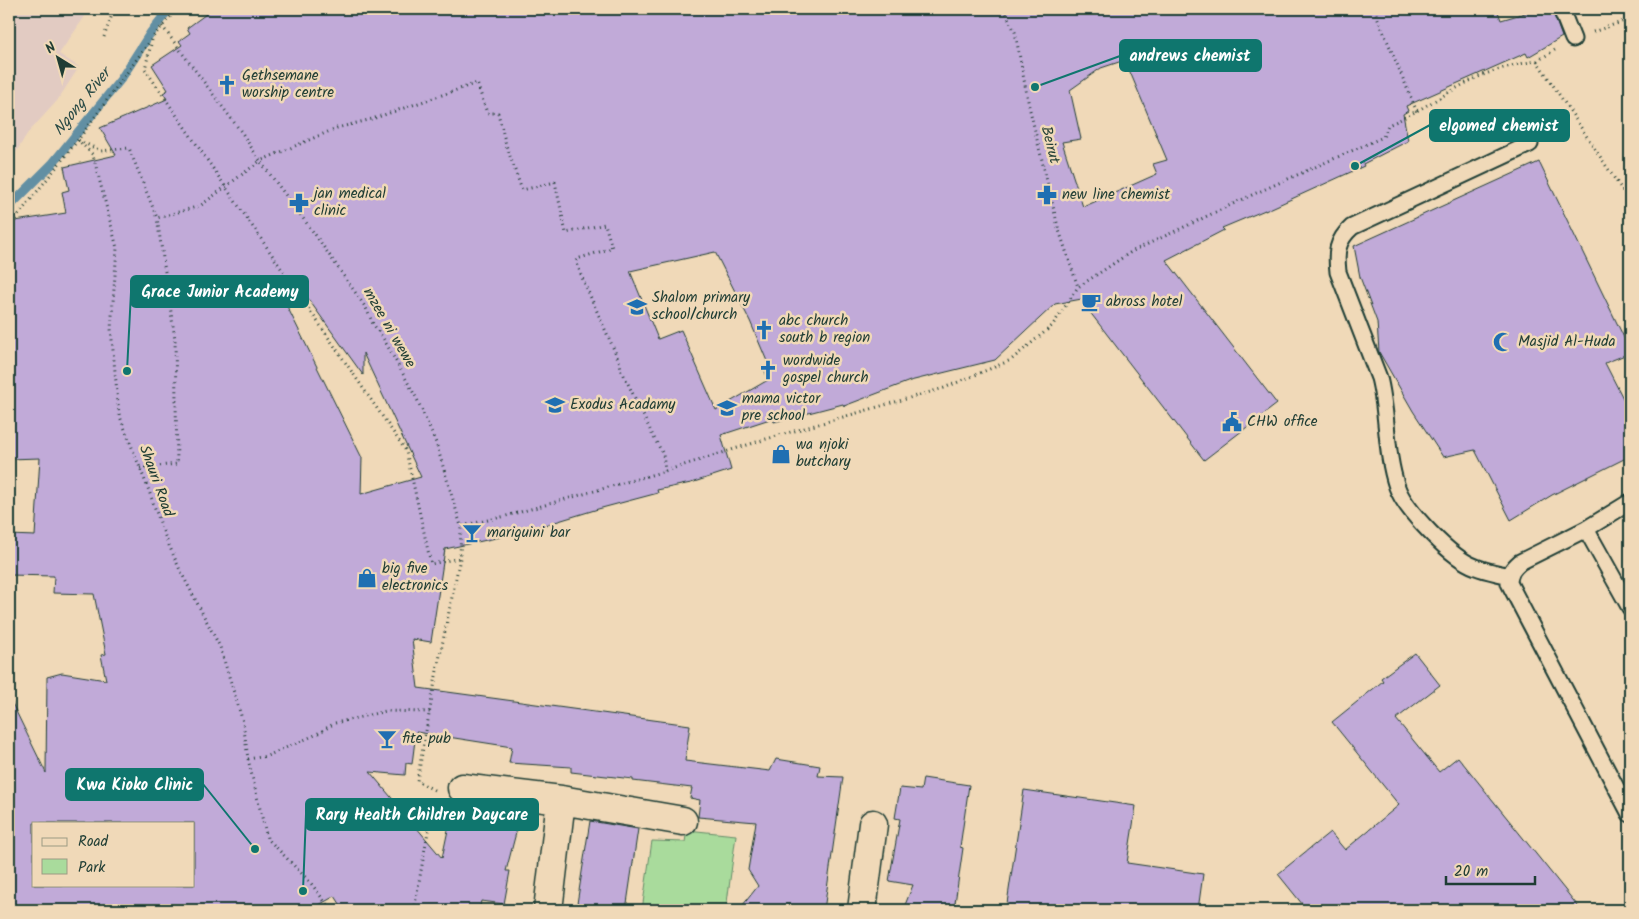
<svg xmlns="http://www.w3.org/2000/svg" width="1639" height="919" viewBox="0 0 1639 919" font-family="Kalam,sans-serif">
<rect width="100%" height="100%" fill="#f0d9b8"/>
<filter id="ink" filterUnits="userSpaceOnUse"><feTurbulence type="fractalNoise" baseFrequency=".02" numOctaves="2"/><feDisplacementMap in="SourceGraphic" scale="10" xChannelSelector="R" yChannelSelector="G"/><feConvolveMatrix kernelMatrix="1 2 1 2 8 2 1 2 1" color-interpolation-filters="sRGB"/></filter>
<g filter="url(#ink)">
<path fill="#e2cbc2" d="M9,9H90L59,54L79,67L57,101L27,134L9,164Z"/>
<path fill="#a9db9c" stroke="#648c68" d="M687,830L736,835L726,910H642L652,841L685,842Z"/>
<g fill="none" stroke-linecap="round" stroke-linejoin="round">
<path stroke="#628fa3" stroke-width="9" d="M9,207L52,164L121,79L151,32L169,9"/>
</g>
<path fill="#c1aad8" stroke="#1f3d34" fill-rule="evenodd" d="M213,9H1497L1501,20L1539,9H1552L1562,37L1528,57L1526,53L1406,106L1408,111L1403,114L1408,141L1363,164L1364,166L1265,211V210L1222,228L1224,230L1166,260L1277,404L1204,460L1089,311L1087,298L1055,304L995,360L910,381L844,406L843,404L774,422L773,418L721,435L731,470L691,483L657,490L658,493L598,509L519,533L445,549L431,642L412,639L418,688L690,725L685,761L770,771L776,759L820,766L818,776L843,777L824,910H739L758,886L748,870L756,822L698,817L700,800L690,798L692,788L633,781V779L571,772V767L509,763L512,747L416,732L412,764L406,763L405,775L370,772L442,858L451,816L491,822V826L517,829L506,871H510L504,904L481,901L479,910H344L335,896L310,910H9V697L46,773L47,677L62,673L106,680L101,655L106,654L94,594L53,593L54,576L9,575V535L35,536L40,458L9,459V222L66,213L62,192L69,190L64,167L116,155L100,128L167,99L163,93L168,90L152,65L182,45L179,41L190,33L187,28ZM1125,60L1167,160L1153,164L1157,174L1083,207L1062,142L1081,139L1070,90L1101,68ZM715,252L750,321L769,366L764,368L768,380L716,410L681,330L658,339L630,271ZM296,282L363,375V353L421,477L361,494L362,458L280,292ZM34,823H194V885H34Z
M1539,162L1630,350V353L1605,363L1630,412V456L1552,495L1511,520L1475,450L1443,457L1413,411L1379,352L1377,322L1360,277L1354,246Z
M1415,653L1440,685L1396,719L1439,772L1458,757L1581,910H1307L1278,874L1330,832L1345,850L1399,805L1332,722L1383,681L1381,678Z
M923,778L969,785L960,847L963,848L954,910H903L913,885L889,881L900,819L895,818L900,788L921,790Z
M1024,790L1136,806L1127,863L1203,874L1198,910H1006Z
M590,821L638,829L626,910H576Z"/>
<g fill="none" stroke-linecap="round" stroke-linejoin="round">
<defs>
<path id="service" d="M1561,9L1573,39
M1630,502L1586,529L1520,562C1513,568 1509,573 1509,583L1630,814
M1586,529L1630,608
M1509,576C1498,573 1486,571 1476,567C1452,559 1405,510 1397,487C1385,452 1388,413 1379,378L1338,272C1336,253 1336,241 1352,227L1530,144"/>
<path id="minor" d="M462,788L561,800L683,821
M548,910L561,800
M862,910L873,824"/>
</defs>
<use href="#service" stroke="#1f3d34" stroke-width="19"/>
<use href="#minor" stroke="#1f3d34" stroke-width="31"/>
<path stroke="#1f3d34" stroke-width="3" stroke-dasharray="1 4" stroke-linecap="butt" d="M177,9L153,37L78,140L101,151L129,148L157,218L200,206L260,161L314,233L366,308L373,324L383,338L417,399L436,443L461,526
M1004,9L1015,32L1029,106L1058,227L1078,287
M1374,9L1417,112
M162,26L242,133L260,161L337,128L372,119L477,83L487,113H498L506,145L522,190L555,182L566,233L605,224L612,248L577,259L576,261L583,280L620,363L621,369L653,436L663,454L665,471
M1593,32L1630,19
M104,37L114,9
M152,40L145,69L406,451L431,564L460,558
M1537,61L1555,50
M9,227L78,140L93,155L117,248L111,329L119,414L149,491L164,534L180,570L220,647L243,722L248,759L267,838L310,882L331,910
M140,468L177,464L175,339L157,218
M248,759L267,756L315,735L335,723L386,711L430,712
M434,790L417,781L438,665L460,558L461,526L506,516L665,471L763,440L944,388L1011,360L1052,326L1078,287L1131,252L1254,194L1383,137L1388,125C1417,113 1442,95 1470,81C1489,71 1515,64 1537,61L1630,202
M414,910L434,798"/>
<use href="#service" stroke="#f0d9b8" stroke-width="15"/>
<use href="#minor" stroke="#f0d9b8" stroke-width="28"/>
</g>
</g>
<defs>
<symbol id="church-bare" viewBox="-9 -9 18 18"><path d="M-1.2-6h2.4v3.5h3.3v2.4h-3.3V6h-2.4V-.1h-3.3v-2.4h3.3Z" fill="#1f6fb2" stroke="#f0d9b8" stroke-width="2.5" paint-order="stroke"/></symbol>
<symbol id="pharmacy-bare" viewBox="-9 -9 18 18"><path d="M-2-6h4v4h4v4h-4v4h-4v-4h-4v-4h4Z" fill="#1f6fb2" stroke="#f0d9b8" stroke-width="2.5" paint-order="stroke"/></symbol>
<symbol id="cafe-bare" viewBox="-9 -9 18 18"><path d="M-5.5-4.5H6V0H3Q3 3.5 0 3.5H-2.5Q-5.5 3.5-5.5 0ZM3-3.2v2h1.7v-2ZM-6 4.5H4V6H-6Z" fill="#1f6fb2" stroke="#f0d9b8" stroke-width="2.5" paint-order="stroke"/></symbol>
<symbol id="school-bare" viewBox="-9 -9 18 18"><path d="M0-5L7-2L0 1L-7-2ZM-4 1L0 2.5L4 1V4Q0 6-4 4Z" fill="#1f6fb2" stroke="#f0d9b8" stroke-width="2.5" paint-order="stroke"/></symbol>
<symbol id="mosque-bare" viewBox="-9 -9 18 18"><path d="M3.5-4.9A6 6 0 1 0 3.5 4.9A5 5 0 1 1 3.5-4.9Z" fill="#1f6fb2" stroke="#f0d9b8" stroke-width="2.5" paint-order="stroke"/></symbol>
<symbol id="civic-bare" viewBox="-9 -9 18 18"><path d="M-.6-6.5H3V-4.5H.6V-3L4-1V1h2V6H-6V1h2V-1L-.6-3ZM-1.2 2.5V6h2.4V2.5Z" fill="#1f6fb2" stroke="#f0d9b8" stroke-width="2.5" paint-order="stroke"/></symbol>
<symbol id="shop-bare" viewBox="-9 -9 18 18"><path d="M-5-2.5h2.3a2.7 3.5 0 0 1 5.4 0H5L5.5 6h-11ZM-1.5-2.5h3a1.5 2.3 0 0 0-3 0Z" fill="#1f6fb2" stroke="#f0d9b8" stroke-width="2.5" paint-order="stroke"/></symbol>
<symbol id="bar-bare" viewBox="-9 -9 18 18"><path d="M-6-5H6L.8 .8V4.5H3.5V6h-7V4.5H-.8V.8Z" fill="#1f6fb2" stroke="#f0d9b8" stroke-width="2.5" paint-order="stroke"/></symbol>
</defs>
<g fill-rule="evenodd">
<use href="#church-bare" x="213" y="71" width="28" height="28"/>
<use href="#pharmacy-bare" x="1033" y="181" width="28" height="28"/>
<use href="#pharmacy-bare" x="285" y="189" width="28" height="28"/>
<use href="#cafe-bare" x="1077" y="288" width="28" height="28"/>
<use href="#school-bare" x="623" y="293" width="28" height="28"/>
<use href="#church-bare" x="750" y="316" width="28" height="28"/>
<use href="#mosque-bare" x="1489" y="328" width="28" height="28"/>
<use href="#church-bare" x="754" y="356" width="28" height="28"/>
<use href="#school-bare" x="541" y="391" width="28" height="28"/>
<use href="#school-bare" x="713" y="394" width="28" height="28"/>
<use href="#civic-bare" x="1218" y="408" width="28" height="28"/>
<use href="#shop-bare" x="767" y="440" width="28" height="28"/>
<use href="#bar-bare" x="458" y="519" width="28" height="28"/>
<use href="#shop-bare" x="353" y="564" width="28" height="28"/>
<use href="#bar-bare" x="373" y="725" width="28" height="28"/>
</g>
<g text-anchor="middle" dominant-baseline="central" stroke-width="5" stroke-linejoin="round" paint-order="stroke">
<g font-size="15" fill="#1f3d34" stroke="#f0d9b8" text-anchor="start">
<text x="242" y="76">Gethsemane<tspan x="242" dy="17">worship centre</tspan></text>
<text x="314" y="194">jan medical<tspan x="314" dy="17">clinic</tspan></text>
<text x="1062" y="195">new line chemist</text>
<text x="652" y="298">Shalom primary<tspan x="652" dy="17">school/church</tspan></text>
<text x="1106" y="302">abross hotel</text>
<text x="779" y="321">abc church<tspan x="779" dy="17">south b region</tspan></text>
<text x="1518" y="342">Masjid Al-Huda</text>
<text x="783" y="361">wordwide<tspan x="783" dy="17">gospel church</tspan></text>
<text x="742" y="399">mama victor<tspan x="742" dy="17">pre school</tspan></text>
<text x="570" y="405">Exodus Acadamy</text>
<text x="1247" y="422">CHW office</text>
<text x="796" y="445">wa njoki<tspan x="796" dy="17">butchary</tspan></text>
<text x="487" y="533">mariguini bar</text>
<text x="382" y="569">big five<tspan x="382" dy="17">electronics</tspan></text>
<text x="402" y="739">fite pub</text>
</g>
<g font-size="15" fill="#1f3d34" stroke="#f0d9b8">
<text transform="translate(1050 145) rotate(76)">Beirut</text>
<text transform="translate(389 328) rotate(60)">mzee ni wewe</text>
<text transform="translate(156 481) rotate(70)">Shauri Road</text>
</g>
<g font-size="16" font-style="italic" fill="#2a4b46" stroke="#f0d9b8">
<text transform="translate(82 102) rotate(-51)">Ngong River</text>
</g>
</g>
<path fill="none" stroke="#0f766e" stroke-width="2" d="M1035 87L1120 56M1355 166L1430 125M127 371L131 292M255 849L203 784M303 891L306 814"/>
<g fill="#0f766e" stroke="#f0d9b8" stroke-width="2">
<circle cx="1035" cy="87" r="5"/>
<circle cx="1355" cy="166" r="5"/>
<circle cx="127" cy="371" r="5"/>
<circle cx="255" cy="849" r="5"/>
<circle cx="303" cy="891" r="5"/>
</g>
<g fill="#0f766e" stroke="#0f766e" stroke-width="2">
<rect x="1120" y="40" width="141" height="31" rx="5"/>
<rect x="1430" y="110" width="139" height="31" rx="5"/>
<rect x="131" y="276" width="177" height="31" rx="5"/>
<rect x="66" y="769" width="137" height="31" rx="5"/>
<rect x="306" y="799" width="232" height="31" rx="5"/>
</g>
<g font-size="16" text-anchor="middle" font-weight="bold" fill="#fff">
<text x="1190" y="61">andrews chemist</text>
<text x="1499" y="131">elgomed chemist</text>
<text x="220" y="297">Grace Junior Academy</text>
<text x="135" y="790">Kwa Kioko Clinic</text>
<text x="422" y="820">Rary Health Children Daycare</text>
</g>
<rect width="1639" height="919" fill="none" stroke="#f0d9b8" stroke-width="30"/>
<rect x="15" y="15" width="1609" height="889" fill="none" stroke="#1f3d34" stroke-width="2" filter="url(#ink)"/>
<rect x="32" y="822" width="162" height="65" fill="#f0d9b8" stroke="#9c9b83"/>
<rect x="42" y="838" width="25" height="8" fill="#f0d9b8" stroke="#9c9b83"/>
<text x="78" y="846" font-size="15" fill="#1f3d34">Road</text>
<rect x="42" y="859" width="25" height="15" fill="#a9db9c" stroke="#9c9b83"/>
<text x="78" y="872" font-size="15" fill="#1f3d34">Park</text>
<g transform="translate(58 58) rotate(323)" stroke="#f0d9b8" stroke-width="4" paint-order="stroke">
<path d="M0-4L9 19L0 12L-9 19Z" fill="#1f3d34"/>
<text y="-8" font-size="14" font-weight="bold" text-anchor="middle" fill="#1f3d34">N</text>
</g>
<path d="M1446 876v8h89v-8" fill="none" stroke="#1f3d34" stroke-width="2.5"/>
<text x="1454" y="876" font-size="15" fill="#1f3d34" stroke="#f0d9b8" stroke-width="4" paint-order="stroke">20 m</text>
</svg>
